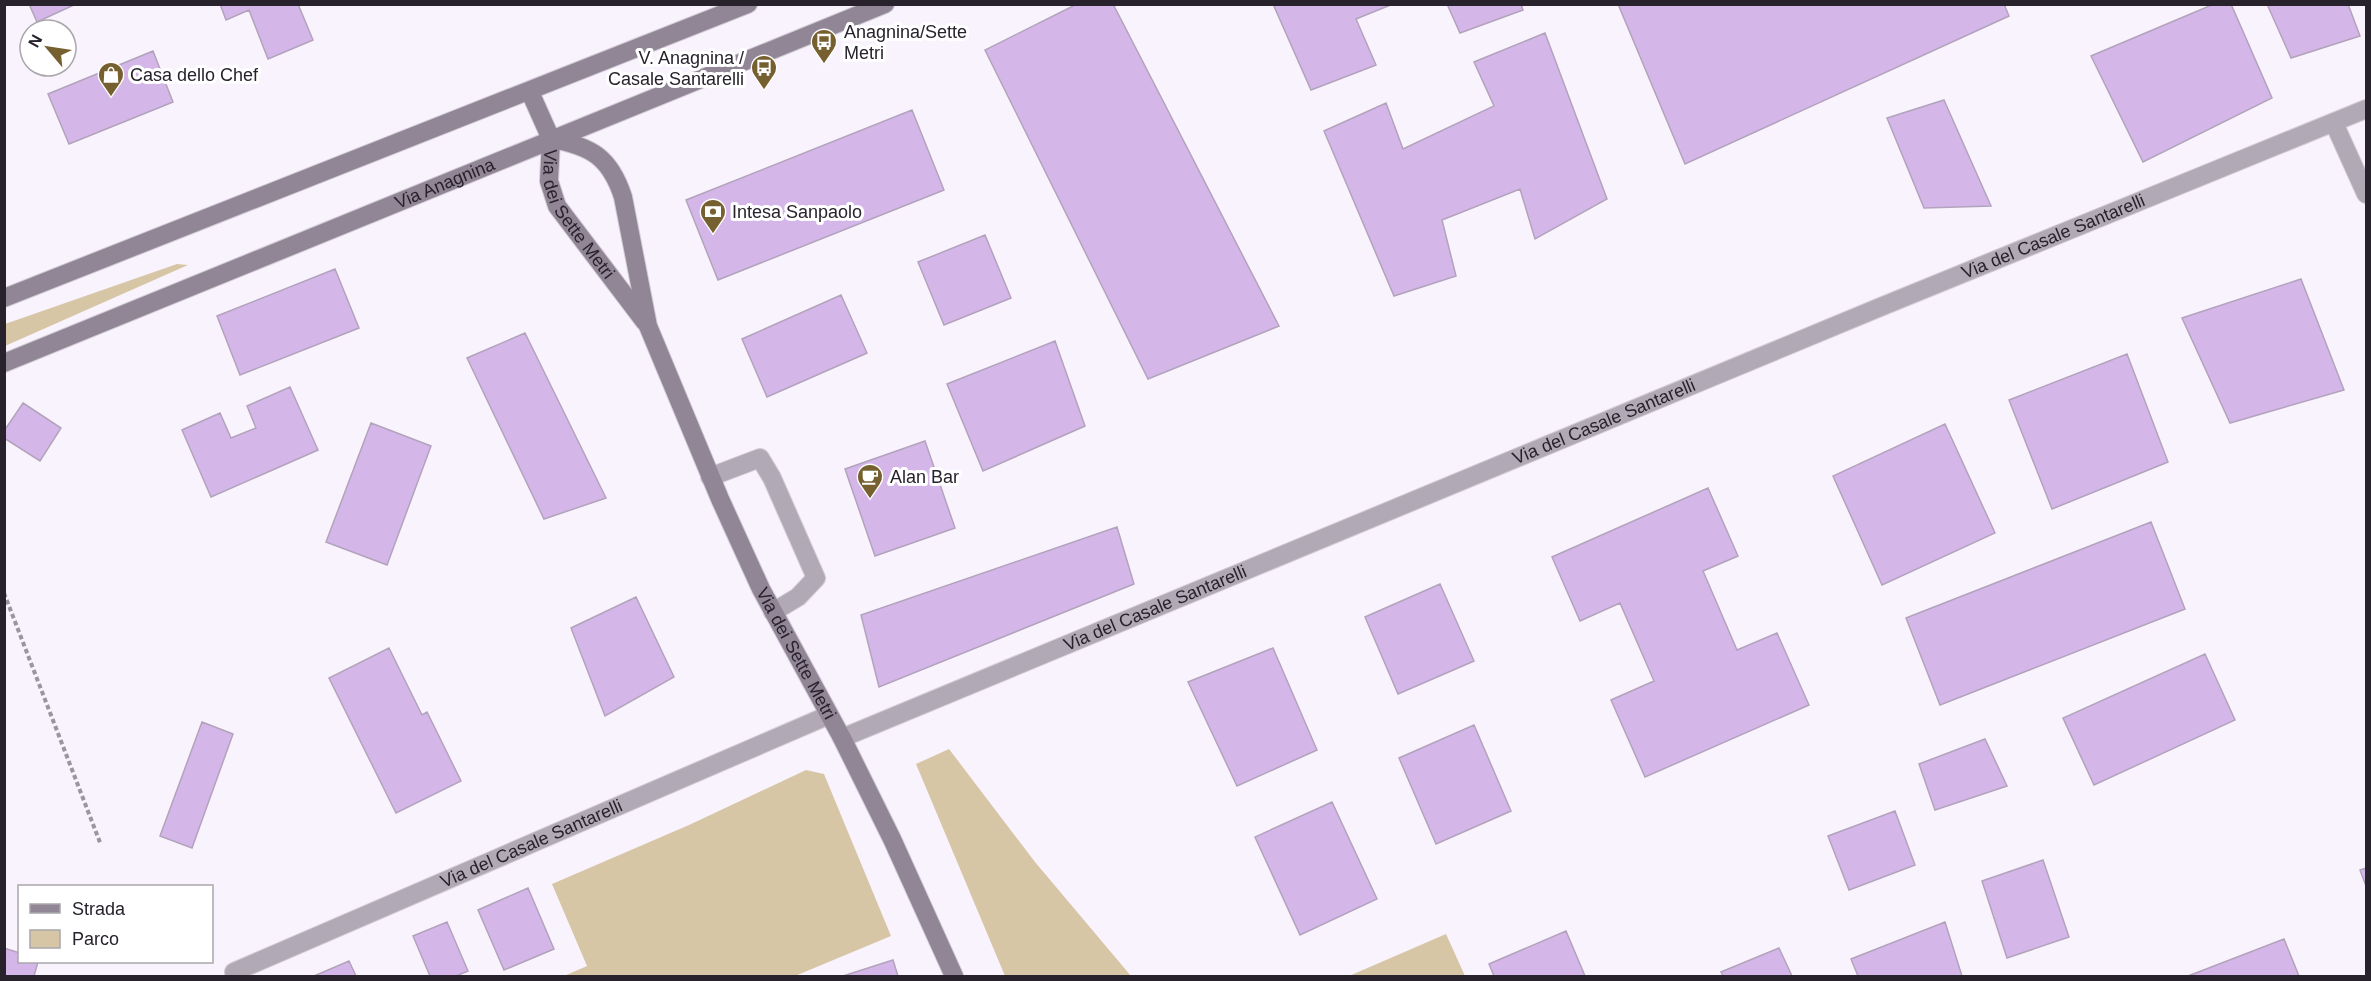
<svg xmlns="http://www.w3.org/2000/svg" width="2371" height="981" viewBox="0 0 2371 981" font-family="Helvetica,sans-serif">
<rect width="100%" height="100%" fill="#f9f3fd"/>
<path fill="#d7c6a6" d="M177,264L188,265L5,346V324Z
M949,749L1035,862L1131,976H1005L916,764Z
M806,770L824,774L891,936L795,976H564L587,966L552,884L689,825Z
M1446,934L1465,976H1349Z"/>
<path fill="#d5b6e9" stroke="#b2a3bc" stroke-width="1.5" d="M29,4H76L37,22Z
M220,4H298L313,40L268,59L249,10L226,20Z
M1077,4H1113L1279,326L1148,379L985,50Z
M1273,4H1393L1356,19L1376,65L1311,90Z
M1447,4H1521L1523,10L1460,33Z
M1618,4H2004L2009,16L1685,164Z
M2214,4H2231L2272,98L2143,162L2091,56Z
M2267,4H2348L2360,36L2291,58Z
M1545,33L1607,199L1535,239L1520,189L1442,220L1456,276L1394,296L1324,131L1386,103L1403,149L1494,106L1474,62Z
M153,51L173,102L69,144L48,94Z
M1944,100L1991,206L1924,208L1887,118Z
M912,110L944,190L718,280L686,200Z
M985,235L1011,298L944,325L918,262Z
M335,269L359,328L240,375L217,316Z
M2301,279L2344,390L2230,423L2182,318Z
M841,295L867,353L767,397L742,339Z
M525,333L606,498L544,519L467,358Z
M1055,341L1085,426L983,471L947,384Z
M2127,354L2168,462L2052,509L2009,400Z
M290,387L318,450L211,497L182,430L220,413L231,438L256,428L247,406Z
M23,403L61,428L40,461L4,438V431Z
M371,423L431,446L387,565L326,542Z
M1945,424L1995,533L1882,585L1833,476Z
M925,441L955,528L875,556L845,469Z
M1708,488L1738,556L1703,571L1737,650L1777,633L1809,705L1645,777L1611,700L1654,681L1620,603L1580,621L1552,557Z
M2151,522L2185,609L1940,705L1906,618Z
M1117,527L1134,584L879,687L861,615Z
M1440,584L1474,661L1398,694L1365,617Z
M636,597L674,677L605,716L571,628Z
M389,648L422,715L427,712L461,781L396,813L329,678Z
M1273,648L1317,750L1237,786L1188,682Z
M2205,654L2235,720L2094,785L2063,718Z
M202,722L233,734L192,848L160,836Z
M1474,725L1511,811L1436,844L1399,758Z
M1985,739L2007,786L1935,810L1919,764Z
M1332,802L1377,899L1300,935L1255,837Z
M1895,811L1915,865L1849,890L1828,836Z
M2043,860L2069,937L2007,958L1982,881Z
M2366,868V886L2360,870Z
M528,888L554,949L504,970L478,910Z
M447,922L468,971L456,976H430L413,936Z
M1945,922L1962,976H1858L1851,959Z
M1566,931L1585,976H1494L1489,964Z
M2284,939L2299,976H2188Z
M4,948L20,953V962H38L34,976H4Z
M1779,948L1792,976H1723L1721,972Z
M893,960L898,976H843Z
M349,961L356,976H314Z"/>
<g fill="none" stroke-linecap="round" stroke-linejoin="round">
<defs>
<path id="lane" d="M2334,123L2366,194
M710,477L760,458L772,478L816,578L798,597L773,612"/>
<g id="street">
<path id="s1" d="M842,738L1878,308L2366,109"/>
<path id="s2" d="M234,972L829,715"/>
</g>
<g id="secondary">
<path id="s3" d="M530,92L551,139L549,181L557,206L645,322"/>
<path id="s4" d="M551,139C591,146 610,157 623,197L648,326L720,499L761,589L842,738L892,839L954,976"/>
<path d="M4,298L748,4"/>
<path id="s5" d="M4,363L885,4"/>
</g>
</defs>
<use href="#lane" stroke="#d3cdd7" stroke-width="20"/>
<use href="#street" stroke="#d3cdd7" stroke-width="20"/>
<use href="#secondary" stroke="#d3cdd7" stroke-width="20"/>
<path stroke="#9b959f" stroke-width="4" stroke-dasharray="4.5 3" stroke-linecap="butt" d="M4,593L101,845"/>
<use href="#lane" stroke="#b1aab6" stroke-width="18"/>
<use href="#street" stroke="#b1aab6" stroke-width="18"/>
<use href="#secondary" stroke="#908696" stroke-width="18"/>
</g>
<defs>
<symbol id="bus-pin" viewBox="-11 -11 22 30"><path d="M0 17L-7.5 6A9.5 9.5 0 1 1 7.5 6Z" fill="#776030" stroke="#fff"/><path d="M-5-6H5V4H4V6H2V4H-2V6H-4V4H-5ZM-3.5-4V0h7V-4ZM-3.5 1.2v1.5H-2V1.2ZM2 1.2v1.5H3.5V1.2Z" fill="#fff"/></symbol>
<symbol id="shop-pin" viewBox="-11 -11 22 30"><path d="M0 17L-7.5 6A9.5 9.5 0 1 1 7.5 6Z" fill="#776030" stroke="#fff"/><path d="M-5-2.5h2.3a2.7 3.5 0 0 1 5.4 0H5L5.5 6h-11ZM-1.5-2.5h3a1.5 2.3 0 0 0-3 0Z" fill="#fff"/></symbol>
<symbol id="bank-pin" viewBox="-11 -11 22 30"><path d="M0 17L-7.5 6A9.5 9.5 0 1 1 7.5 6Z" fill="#776030" stroke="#fff"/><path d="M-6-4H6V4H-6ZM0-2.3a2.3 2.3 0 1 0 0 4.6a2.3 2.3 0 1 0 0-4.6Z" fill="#fff"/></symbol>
<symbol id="cafe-pin" viewBox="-11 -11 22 30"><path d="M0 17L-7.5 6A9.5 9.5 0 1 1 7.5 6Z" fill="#776030" stroke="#fff"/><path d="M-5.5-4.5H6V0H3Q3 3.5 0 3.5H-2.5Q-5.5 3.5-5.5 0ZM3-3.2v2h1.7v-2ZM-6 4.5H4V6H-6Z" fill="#fff"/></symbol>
</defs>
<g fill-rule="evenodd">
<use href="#bus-pin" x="809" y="27" width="30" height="40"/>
<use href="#bus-pin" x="749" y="53" width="30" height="40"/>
<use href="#shop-pin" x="96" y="60" width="30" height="40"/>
<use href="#bank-pin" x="698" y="197" width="30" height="40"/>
<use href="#cafe-pin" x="855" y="462" width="30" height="40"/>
</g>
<g text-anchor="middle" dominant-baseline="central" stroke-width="6" stroke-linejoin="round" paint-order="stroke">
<g font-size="18" fill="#28222c" stroke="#fff" text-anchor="start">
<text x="844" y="32">Anagnina/Sette<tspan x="844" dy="21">Metri</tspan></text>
<text x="744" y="58" text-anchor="end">V. Anagnina /<tspan x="744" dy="21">Casale Santarelli</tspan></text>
<text x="130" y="75">Casa dello Chef</text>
<text x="732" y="212">Intesa Sanpaolo</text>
<text x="890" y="477">Alan Bar</text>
</g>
<g font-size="18" fill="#28222c" stroke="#fff">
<text stroke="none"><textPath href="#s5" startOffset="476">Via Anagnina</textPath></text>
<text stroke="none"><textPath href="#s3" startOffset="135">Via dei Sette Metri</textPath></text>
<text stroke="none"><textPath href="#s1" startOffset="1311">Via del Casale Santarelli</textPath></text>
<text stroke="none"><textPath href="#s1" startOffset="825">Via del Casale Santarelli</textPath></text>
<text stroke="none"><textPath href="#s1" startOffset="339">Via del Casale Santarelli</textPath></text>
<text stroke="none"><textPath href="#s4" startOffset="590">Via dei Sette Metri</textPath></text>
<text stroke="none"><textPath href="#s2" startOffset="324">Via del Casale Santarelli</textPath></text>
</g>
</g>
<rect width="2371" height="981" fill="none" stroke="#28222c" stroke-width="12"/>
<rect x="18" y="885" width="195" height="78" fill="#ffffff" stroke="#a9a7ab" stroke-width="1.5"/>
<rect x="30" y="904" width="30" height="9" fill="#908696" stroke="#a9a7ab" stroke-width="1.5"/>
<text x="72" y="915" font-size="18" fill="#28222c">Strada</text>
<rect x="30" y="930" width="30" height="18" fill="#d7c6a6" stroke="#a9a7ab" stroke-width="1.5"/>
<text x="72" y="945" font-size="18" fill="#28222c">Parco</text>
<g transform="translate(48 48) rotate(299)"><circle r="28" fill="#ffffff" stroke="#a9a7ab" stroke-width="1.5"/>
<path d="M0-4.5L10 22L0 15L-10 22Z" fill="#776030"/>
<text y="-9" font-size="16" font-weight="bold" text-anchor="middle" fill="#28222c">N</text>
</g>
</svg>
